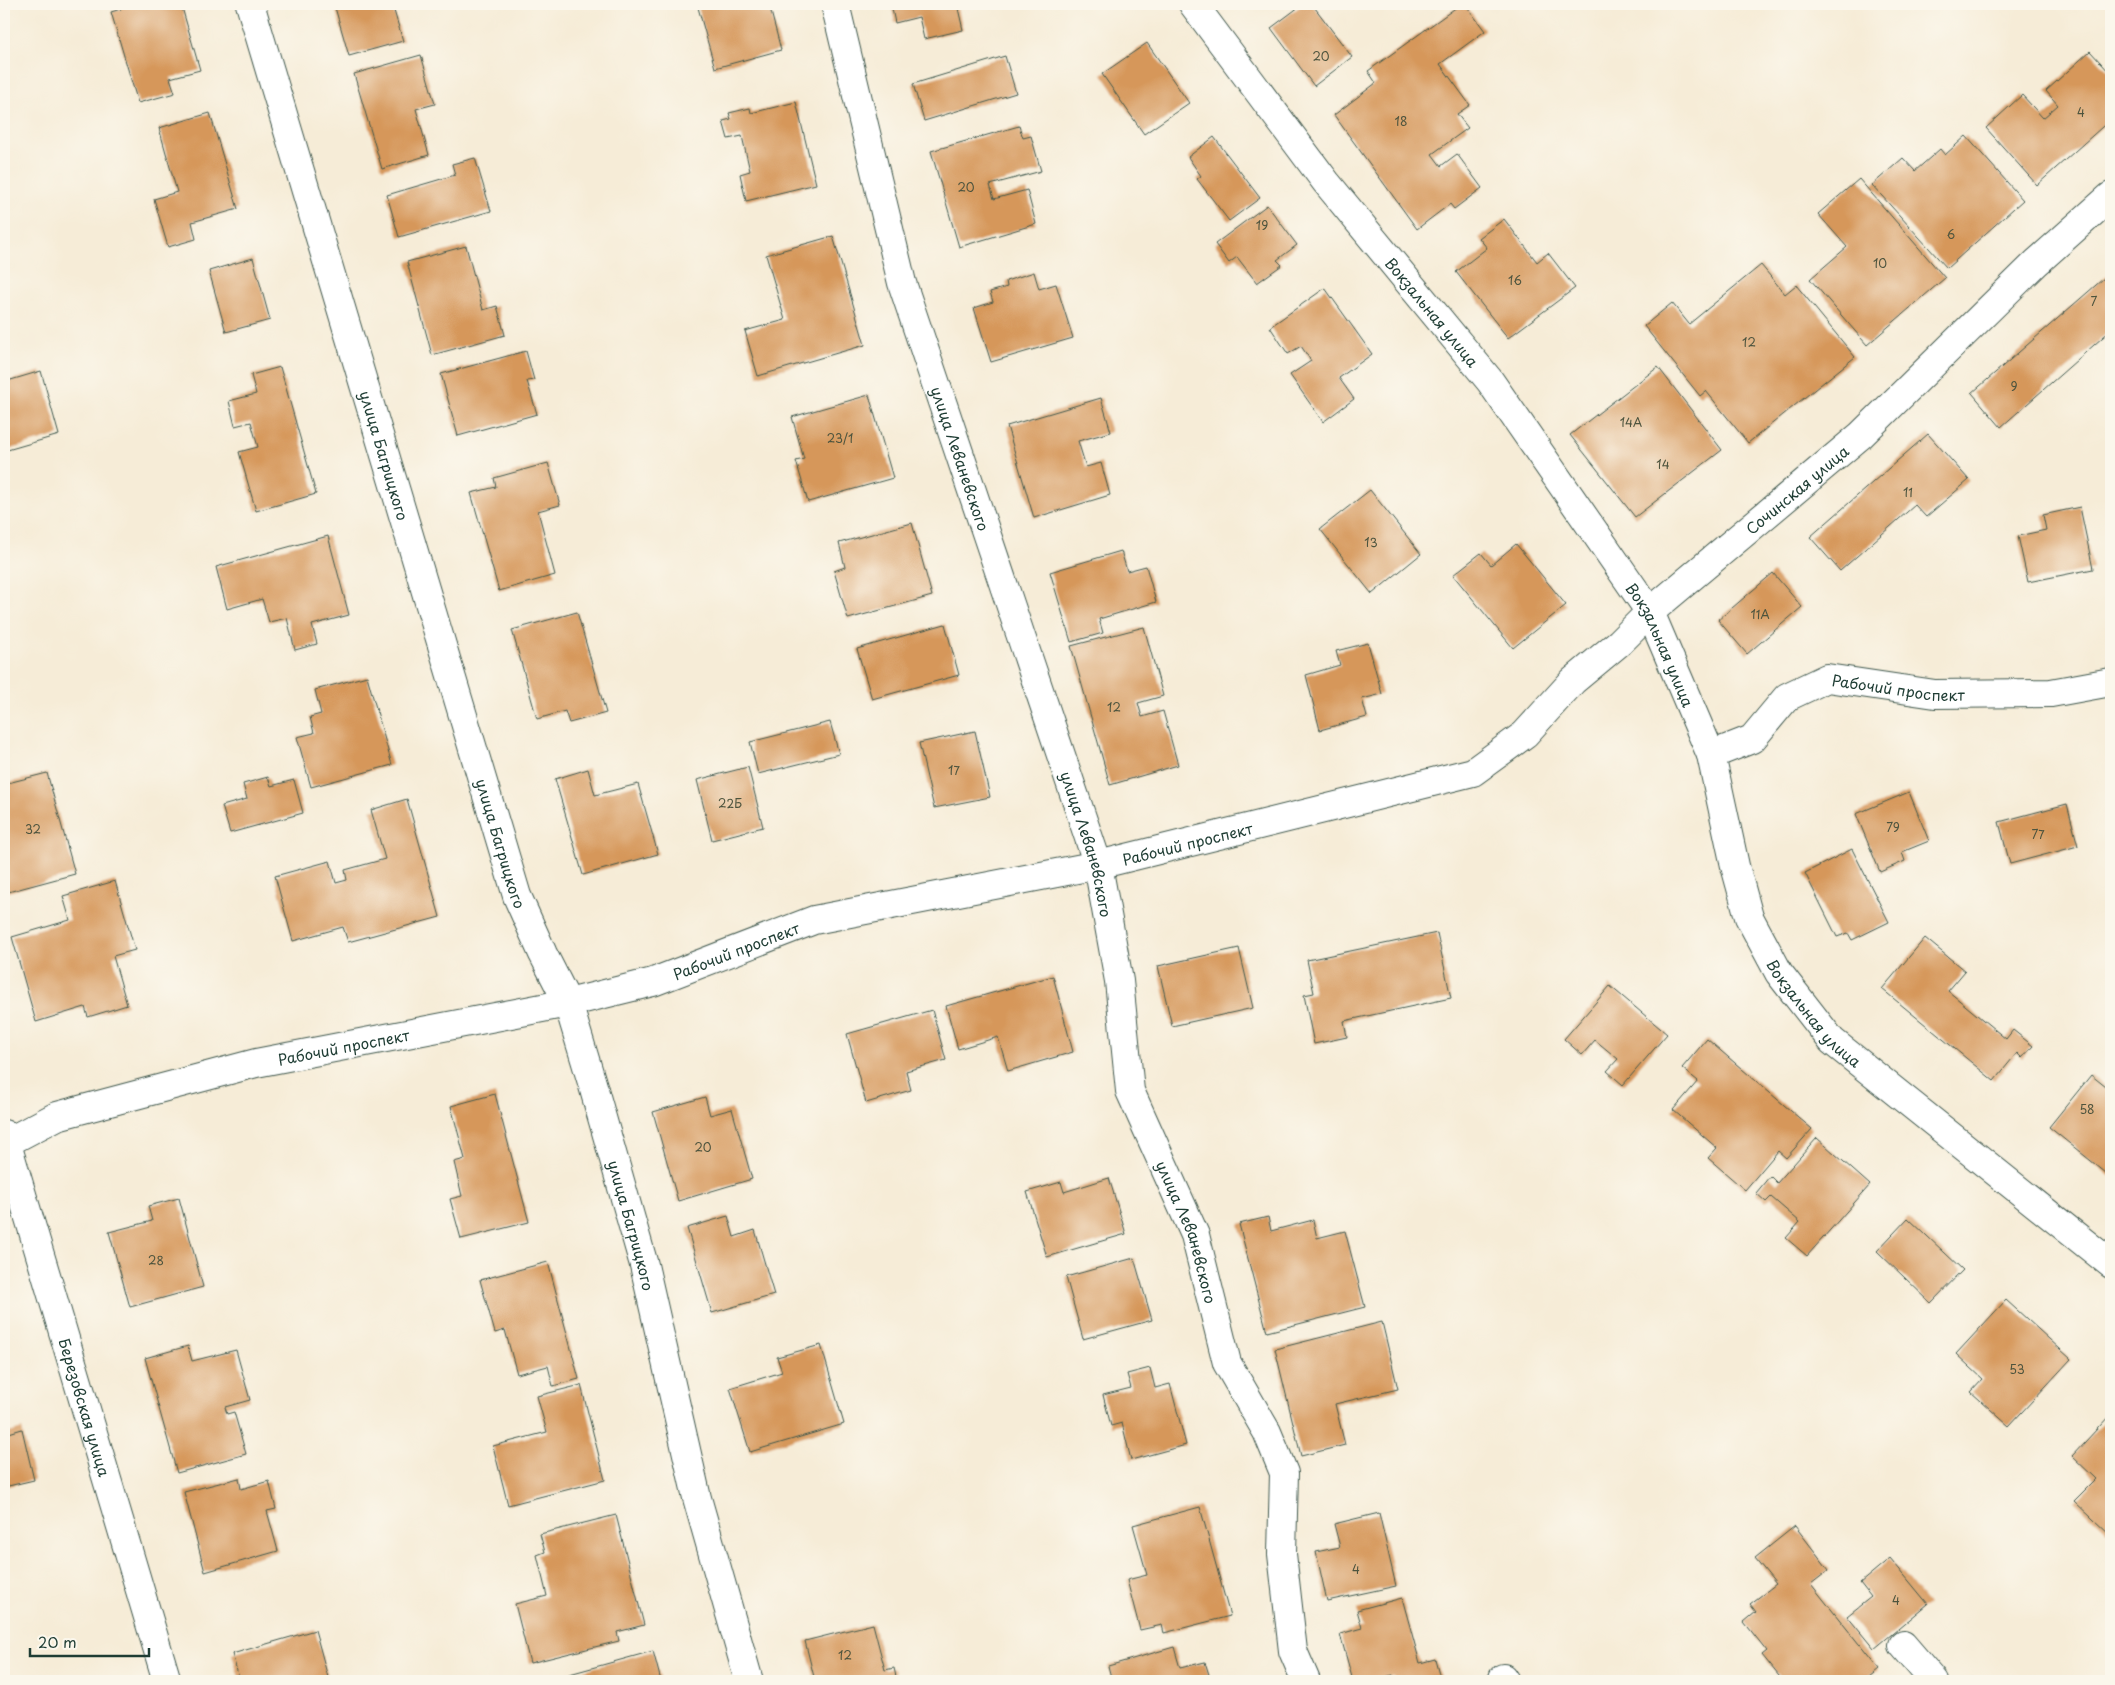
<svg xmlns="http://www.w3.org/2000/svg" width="2115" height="1685" viewBox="0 0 2115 1685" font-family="'Playpen Sans',sans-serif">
<rect width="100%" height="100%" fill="#fbf7ec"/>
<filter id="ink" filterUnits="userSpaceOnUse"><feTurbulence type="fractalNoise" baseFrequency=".02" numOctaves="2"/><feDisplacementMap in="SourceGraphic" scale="10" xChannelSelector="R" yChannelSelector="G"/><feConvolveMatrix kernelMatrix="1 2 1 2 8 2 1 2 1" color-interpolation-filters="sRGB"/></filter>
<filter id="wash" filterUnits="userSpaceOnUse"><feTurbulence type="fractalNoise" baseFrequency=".0096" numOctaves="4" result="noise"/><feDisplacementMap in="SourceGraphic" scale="20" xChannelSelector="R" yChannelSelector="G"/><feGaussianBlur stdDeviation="1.12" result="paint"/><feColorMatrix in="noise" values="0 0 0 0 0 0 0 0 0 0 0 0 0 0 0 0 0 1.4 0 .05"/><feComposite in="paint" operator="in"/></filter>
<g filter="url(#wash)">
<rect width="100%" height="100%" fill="#f6ecd7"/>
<g id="blocks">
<path fill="#d6975a" d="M119,4H181L200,70L170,78L175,93L138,103L111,12L121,9Z
M334,4H392L403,41L349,56Z
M697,4H769L781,50L715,68Z
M891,4H957L963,30L924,39L919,17L895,23Z
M1303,4H1312L1352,57L1314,86L1271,28Z
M1461,4H1465L1485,31L1440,64L1470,105L1457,114L1468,128L1432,154L1441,166L1457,154L1482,188L1454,209L1450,204L1417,229L1334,115L1376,83L1368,71Z
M1147,43L1189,103L1144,134L1102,74Z
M2090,51L2111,74V119L2037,185L1986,128L2022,95L2043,118L2058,105L2046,91Z
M421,55L435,104L416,109L429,155L382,169L354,74Z
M1005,56L1016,93L924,121L913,84Z
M796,102L816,184L746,201L740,174L750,171L742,136L728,139L723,121L731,119L729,113L750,108L751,113Z
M210,113L238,209L192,222L196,239L168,247L154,199L177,192L159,128Z
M1019,126L1023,138L1031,136L1041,171L990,185L994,199L1027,190L1036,224L959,247L931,151Z
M1966,136L2023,200L1947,268L1872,185L1903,158L1915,171L1940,149L1945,155Z
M1214,137L1260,198L1229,221L1197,179L1201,176L1188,157Z
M475,158L491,211L399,237L387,195L455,175L452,164Z
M1859,179L1945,278L1867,345L1810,279L1847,247L1818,214Z
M1267,205L1297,245L1277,260L1282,265L1257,283L1237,257L1229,263L1215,244Z
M1504,219L1537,262L1548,253L1575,288L1508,338L1456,272L1487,248L1479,238Z
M833,236L865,345L758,376L745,331L785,320L766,255Z
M466,246L483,310L497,306L505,335L432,355L407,262Z
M253,258L270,320L226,332L209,271Z
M1761,265L1785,294L1796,285L1855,357L1748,443L1706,391L1700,396L1644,326L1672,303L1689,324Z
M1034,272L1039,289L1056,284L1073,338L991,362L974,308L993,302L990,292L1007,287L1006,281Z
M2111,272V330L2001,427L1972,393Z
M1325,288L1372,354L1339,378L1354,399L1323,422L1290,375L1311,361L1301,346L1288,354L1270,327Z
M526,351L534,380L527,381L537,414L458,436L441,374Z
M280,367L316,494L256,511L239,452L258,447L251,422L235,426L229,401L256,394L251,375Z
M1658,367L1722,450L1635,517L1570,435Z
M41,371L59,435L4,451V382Z
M869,395L893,478L808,502L796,461L804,459L792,417Z
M1101,398L1111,432L1078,441L1086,467L1101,463L1110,495L1034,518L1007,426Z
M1928,434L1969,480L1926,517L1915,505L1840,571L1810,537Z
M548,463L560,505L538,511L555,575L499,591L471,493L496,487L494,478Z
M1370,490L1421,554L1372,594L1320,529Z
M2080,507L2093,569L2028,582L2018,536L2046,530L2043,515Z
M912,523L932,596L848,619L834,571L845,567L839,543Z
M328,536L349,615L312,625L317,644L295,650L287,618L269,622L262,599L227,609L216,567Z
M1516,544L1566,605L1513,648L1453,575L1481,553L1491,565Z
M1121,551L1127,571L1146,566L1156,602L1099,619L1103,633L1071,642L1050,572Z
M1773,573L1802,607L1747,654L1718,620Z
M577,612L606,713L569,723L565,711L537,719L512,630Z
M945,624L959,675L872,699L857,649Z
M1144,627L1163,696L1138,703L1142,717L1163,711L1178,765L1110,785L1071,646Z
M1368,643L1382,694L1362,699L1367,717L1320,730L1306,675L1340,665L1336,651Z
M367,676L392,765L311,787L297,737L314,733L310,717L321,714L315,690Z
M830,722L839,754L758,774L750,742Z
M975,731L990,797L934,808L919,743Z
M748,767L763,827L712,840L697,780Z
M588,769L595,795L638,784L658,854L583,875L555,779Z
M47,773L75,874L8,892L4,876V784Z
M268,777L271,786L294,780L303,813L230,833L222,806L247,799L243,784Z
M1909,792L1929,841L1902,852L1905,861L1880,872L1856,814Z
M407,799L440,917L348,942L343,927L293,941L275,876L330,861L336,883L347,880L345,870L385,859L371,810Z
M2067,804L2078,846L2010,864L1999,822Z
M1852,849L1889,922L1852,940L1848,933L1837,937L1805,873Z
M115,881L135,950L113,956L127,1005L88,1017L85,1007L36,1022L12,937L70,920L63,896Z
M1437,933L1451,998L1344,1021L1347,1037L1314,1044L1304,995L1314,993L1307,960Z
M1925,938L1965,971L1948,991L2006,1039L2013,1030L2033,1046L2022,1058L2017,1053L1994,1081L1882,989Z
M1239,948L1253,1008L1172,1026L1158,966Z
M1053,976L1073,1052L1008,1071L998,1037L958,1049L946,1006Z
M1610,986L1667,1034L1623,1085L1607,1071L1618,1059L1595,1040L1582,1055L1564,1039Z
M932,1010L946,1060L906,1071L911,1090L866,1103L847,1034Z
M1707,1039L1812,1129L1786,1158L1778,1151L1745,1190L1708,1158L1717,1148L1673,1110L1698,1081L1682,1068Z
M2091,1075L2111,1091V1177L2049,1127Z
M495,1094L529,1222L461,1239L450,1199L462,1196L454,1162L465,1159L451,1106Z
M705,1097L710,1115L732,1109L752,1179L678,1201L653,1112Z
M1817,1138L1870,1185L1807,1256L1786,1238L1800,1222L1771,1197L1766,1202L1756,1193L1770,1176L1777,1183Z
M1109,1178L1126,1234L1047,1257L1027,1192L1061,1182L1064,1192Z
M179,1198L203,1287L130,1307L109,1232L152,1221L148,1206Z
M728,1216L734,1237L755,1230L774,1295L712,1313L687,1228Z
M1268,1217L1271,1231L1313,1220L1317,1238L1345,1231L1365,1307L1267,1332L1239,1224Z
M1908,1218L1963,1270L1931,1303L1877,1251Z
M1134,1258L1152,1320L1083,1339L1066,1277Z
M548,1262L579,1379L553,1386L548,1366L517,1374L505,1330L495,1333L480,1280Z
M2006,1300L2071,1359L2009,1426L1971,1392L1983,1379L1956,1354Z
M1382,1322L1398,1389L1335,1404L1345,1445L1301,1456L1275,1349Z
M821,1345L844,1424L750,1452L730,1388L782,1372L777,1357Z
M188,1346L192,1361L236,1350L250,1400L225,1407L227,1414L234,1412L246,1454L177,1473L145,1358Z
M1150,1368L1155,1388L1170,1384L1186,1445L1131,1460L1122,1423L1111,1426L1103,1395L1131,1388L1127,1374Z
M581,1385L605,1480L508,1505L493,1446L547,1432L537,1396Z
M4,1414L9,1433L22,1429L34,1480L4,1487Z
M2111,1414V1536L2074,1501L2096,1479L2072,1456Z
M239,1478L241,1489L269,1481L276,1509L267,1511L278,1551L205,1572L184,1492Z
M1200,1507L1230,1616L1164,1633L1162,1625L1140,1630L1127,1580L1147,1575L1133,1525Z
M1379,1513L1396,1586L1327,1601L1316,1552L1340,1547L1334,1524Z
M616,1515L644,1625L617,1632L619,1641L530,1663L515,1604L547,1596L537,1555L545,1552L540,1534Z
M1795,1526L1829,1570L1811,1584L1879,1669L1864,1681H1783L1762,1655L1767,1651L1744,1622L1756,1612L1750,1604L1776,1584L1755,1558Z
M1890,1558L1928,1604L1874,1649L1847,1616L1871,1597L1860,1583Z
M1402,1598L1420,1663L1435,1659L1441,1681H1395L1393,1675L1368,1681H1353L1340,1634L1362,1628L1357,1610Z
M873,1624L885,1670L894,1668L897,1681H815L805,1641Z
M315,1630L329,1681H240L232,1654Z
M1174,1647L1180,1668L1205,1662L1211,1681H1112L1108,1666Z
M653,1651L661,1681H567L566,1675Z"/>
</g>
</g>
<g filter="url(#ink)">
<use href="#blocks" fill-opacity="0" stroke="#3f574c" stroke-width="1"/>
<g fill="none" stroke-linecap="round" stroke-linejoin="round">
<defs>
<g id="minor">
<path id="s1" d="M250,4L517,896L543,954L568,1003L593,1086L644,1265L697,1498L749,1681"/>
<path id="s2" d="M835,4L902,283L1098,865L1119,981L1130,1091L1195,1235L1227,1363L1267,1432L1284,1473L1282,1554L1293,1651L1306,1681"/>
<path id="s3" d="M1193,4L1326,182L1490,381L1650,612L1711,755L1735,866L1749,917L1779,973L1832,1041L2111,1264"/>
<path id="s4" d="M1711,755L1752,739L1787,697L1827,678L1935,694L2051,693L2111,682"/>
<path id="s5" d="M4,1134L167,1681"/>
<path id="s6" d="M4,1144L57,1116L256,1063L568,1003L653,982L814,920L1098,865L1473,772L1525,734L1573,681L1620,642L1650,612L1861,435L2036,263L2111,196"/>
<path d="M1903,1645L1934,1681"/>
<path d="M1503,1678L1505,1681"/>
</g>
</defs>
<use href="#minor" stroke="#3f574c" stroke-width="30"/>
<use href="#minor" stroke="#fff" stroke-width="28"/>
</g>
</g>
<g text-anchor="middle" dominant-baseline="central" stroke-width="4" stroke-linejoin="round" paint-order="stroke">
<g font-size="12" fill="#4d543e">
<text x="1321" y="56">20</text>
<text x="2081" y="112">4</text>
<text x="1401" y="121">18</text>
<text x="966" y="187">20</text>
<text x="1262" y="225">19</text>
<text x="1951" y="234">6</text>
<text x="1880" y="263">10</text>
<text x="1515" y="280">16</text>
<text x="2094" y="301">7</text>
<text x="1749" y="342">12</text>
<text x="2014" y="386">9</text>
<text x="1631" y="422">14А</text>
<text x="840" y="438">23/1</text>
<text x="1663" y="464">14</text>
<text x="1908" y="492">11</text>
<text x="1371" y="542">13</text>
<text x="1760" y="614">11А</text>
<text x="1114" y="707">12</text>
<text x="954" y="770">17</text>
<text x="730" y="803">22Б</text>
<text x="1893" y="827">79</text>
<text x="33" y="829">32</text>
<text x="2038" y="834">77</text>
<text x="2087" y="1109">58</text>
<text x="703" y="1147">20</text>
<text x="156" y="1260">28</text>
<text x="2017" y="1369">53</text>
<text x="1356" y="1569">4</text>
<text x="1896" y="1600">4</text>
<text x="845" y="1655">12</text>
</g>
<g font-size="15" fill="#1f3d34" stroke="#fbf7ec">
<text stroke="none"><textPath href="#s3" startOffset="390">Вокзальная улица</textPath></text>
<text stroke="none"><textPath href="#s1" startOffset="471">улица Багрицкого</textPath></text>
<text stroke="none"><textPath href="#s2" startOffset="472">улица Леваневского</textPath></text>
<text stroke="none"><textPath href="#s6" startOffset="1950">Сочинская улица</textPath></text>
<text stroke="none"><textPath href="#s3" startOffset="795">Вокзальная улица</textPath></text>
<text stroke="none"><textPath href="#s4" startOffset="215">Рабочий проспект</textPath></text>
<text stroke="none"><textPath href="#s1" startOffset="876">улица Багрицкого</textPath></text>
<text stroke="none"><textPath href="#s6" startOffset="1225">Рабочий проспект</textPath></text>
<text stroke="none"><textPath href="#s2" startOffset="878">улица Леваневского</textPath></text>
<text stroke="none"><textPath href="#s6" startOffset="760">Рабочий проспект</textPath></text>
<text stroke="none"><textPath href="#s3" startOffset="1200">Вокзальная улица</textPath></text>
<text stroke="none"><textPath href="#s6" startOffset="355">Рабочий проспект</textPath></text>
<text stroke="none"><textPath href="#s1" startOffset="1281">улица Багрицкого</textPath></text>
<text stroke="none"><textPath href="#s2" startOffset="1282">улица Леваневского</textPath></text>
<text stroke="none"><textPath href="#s5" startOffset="285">Березовская улица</textPath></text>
</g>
</g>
<rect width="2115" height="1685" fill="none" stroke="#fbf7ec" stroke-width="20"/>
<path d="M30 1648v8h119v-8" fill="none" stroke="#1f3d34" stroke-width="2.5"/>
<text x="38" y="1648" font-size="15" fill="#1f3d34" stroke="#fbf7ec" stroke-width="4" paint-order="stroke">20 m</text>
</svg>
